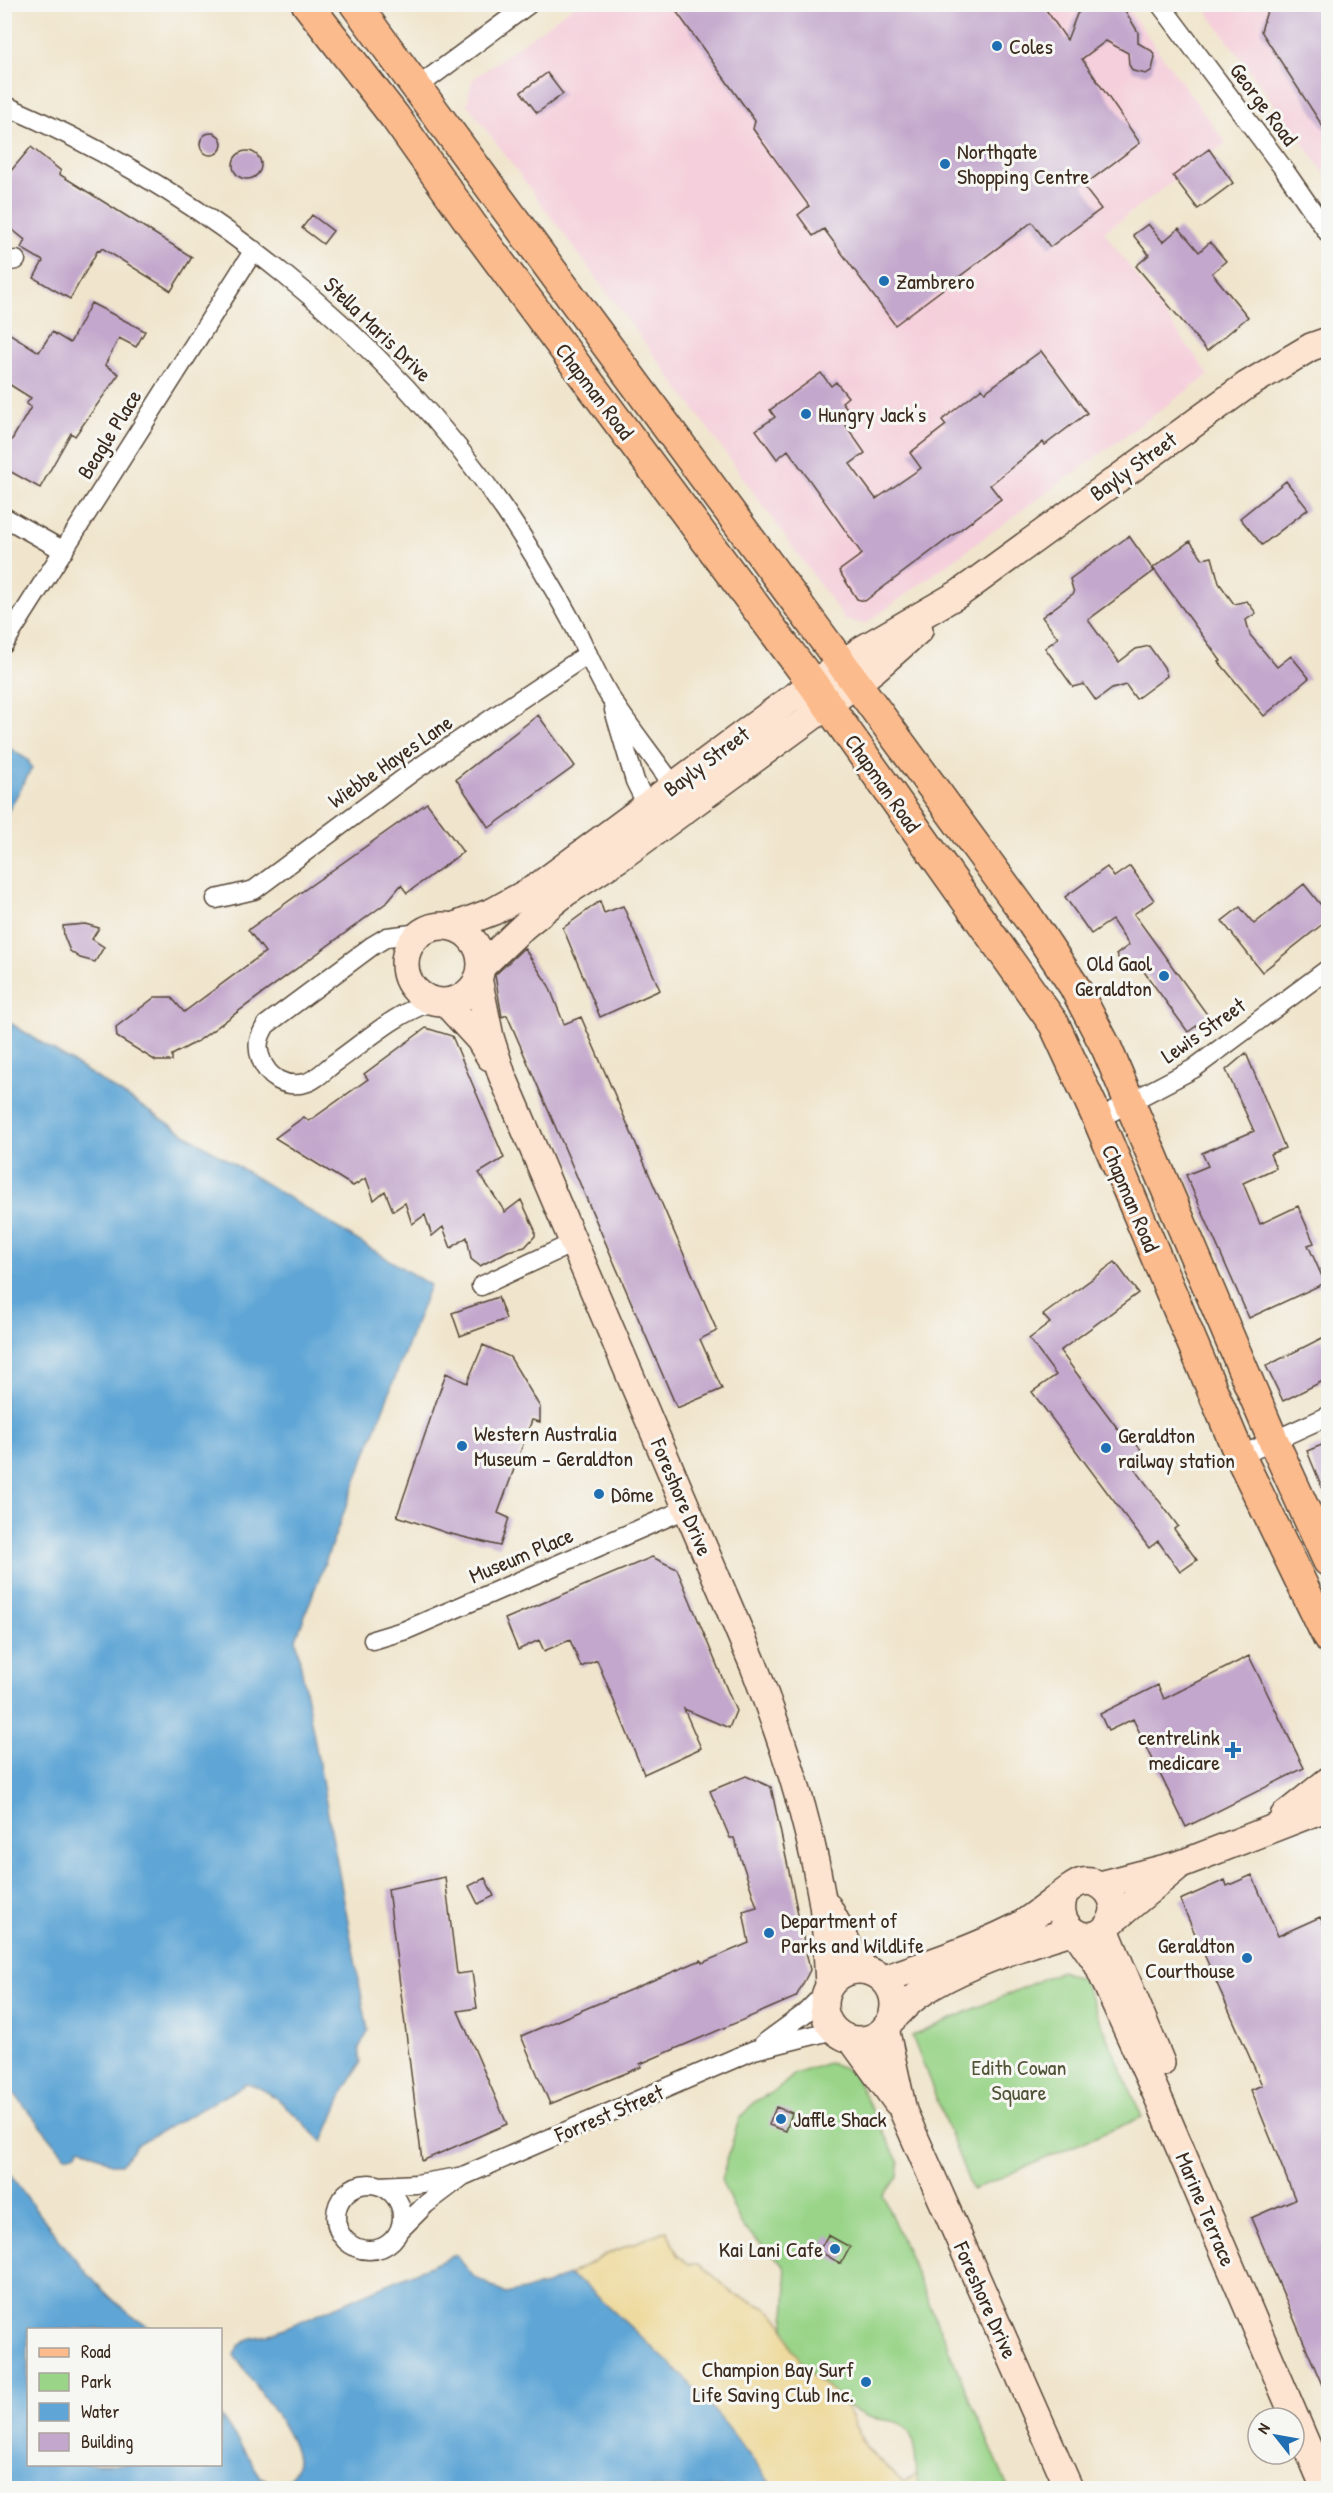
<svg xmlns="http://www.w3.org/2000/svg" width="1333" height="2493" viewBox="0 0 1333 2493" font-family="'Patrick Hand',sans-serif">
<rect width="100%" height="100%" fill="#f6f6f2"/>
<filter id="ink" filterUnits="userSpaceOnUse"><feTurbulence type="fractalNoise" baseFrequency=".0167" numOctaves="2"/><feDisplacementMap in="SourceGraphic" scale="12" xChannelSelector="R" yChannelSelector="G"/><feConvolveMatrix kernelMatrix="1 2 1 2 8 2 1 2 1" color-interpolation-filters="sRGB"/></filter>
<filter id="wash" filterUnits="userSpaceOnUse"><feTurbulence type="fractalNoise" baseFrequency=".008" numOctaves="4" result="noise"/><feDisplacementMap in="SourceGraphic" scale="24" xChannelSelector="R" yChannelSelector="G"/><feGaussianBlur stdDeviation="1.35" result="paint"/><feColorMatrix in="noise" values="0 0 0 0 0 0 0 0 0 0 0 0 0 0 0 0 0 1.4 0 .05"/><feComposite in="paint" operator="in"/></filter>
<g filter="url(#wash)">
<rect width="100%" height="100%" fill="#f0e5cc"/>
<path fill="#f5cfdb" d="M575,5H1125L1226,143L1104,232L1209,375L865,624L845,620L688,401L467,104L472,80Z
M1202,5H1328V178Z"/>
<path fill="#99d488" stroke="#6a7f53" stroke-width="1.5" d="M1061,1971L1083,1980L1142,2117L972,2190L912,2036Z
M828,2063L842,2067L854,2075L899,2163L898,2177L883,2196L1008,2488H917C917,2475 916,2441 908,2430C899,2417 879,2422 866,2416C839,2404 807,2376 792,2349C776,2320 794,2292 783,2264L742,2226L721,2180L739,2119L755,2101L778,2089L795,2074Z"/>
<path fill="#eeda9e" stroke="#94825e" stroke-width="1.5" d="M667,2230L677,2255L689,2264H698L710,2272L732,2293L764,2307L774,2314L783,2324L792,2349L814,2377L843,2401L866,2448L902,2481L917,2474V2488H774L727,2426L685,2378L583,2283L568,2275L607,2254Z"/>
<path fill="#5fa6d6" stroke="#4d687a" stroke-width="1.5" d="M5,745L28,760L32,768L5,817Z
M4,1019L187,1135L430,1285L296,1639L368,2031L359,2048L361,2062L346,2087L323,2142C302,2123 273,2087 246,2084L138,2144L121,2164H113L79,2146L77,2153L65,2156L5,2082Z
M4,2167C45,2219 96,2298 152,2329L28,2330V2464H220L221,2416L261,2477L274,2484L289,2479C294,2471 299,2464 296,2454C291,2430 249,2377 234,2355C239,2338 253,2338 268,2335L456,2255L474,2277L506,2294L546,2285L568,2275L583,2283L685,2378L727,2426L774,2488H5Z"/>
<g id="blocks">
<path fill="#c3a7cc" d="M671,4H1042L1067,40L1077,14L1089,4H1121L1138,32V43L1152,51L1155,57L1152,70L1146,74L1133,71L1129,65L1128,53L1106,41L1082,59L1140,143L1083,186L1101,209L1050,247L1032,222L895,325L824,229L813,236L798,215L809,206L753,129L755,121Z
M1269,4H1329V136L1261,31Z
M547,73L563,94L537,113L521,92Z
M200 144a11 11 0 1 1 22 0a11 11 0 1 1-22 0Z
M31,147L61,171L59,174L192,257L171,291L102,248L100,251L98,250L70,299L34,278L43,261L21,248L25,240L4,223V179Z
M1209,149L1233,183L1198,209L1173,176Z
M233 165a14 14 0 1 1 28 0a14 14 0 1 1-28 0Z
M312,215L333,231L323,244L302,228Z
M1148,224L1163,242L1179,228L1199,252L1210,242L1226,261L1212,273L1248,317L1207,351L1136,266L1149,255L1133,235Z
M91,303L145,331L136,347L119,338L105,365L119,374L75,436L71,433L40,488L4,468V453L31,407L26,404L31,398L4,381V330L39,352L52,332L70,343Z
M1041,351L1087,413L1045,445L1043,442L990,485L1001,499L865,601L857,599L839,571L862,554L788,450L777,459L756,430L775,417L770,410L821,373L831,386L836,382L848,397L842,402L847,408L838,414L865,453L850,464L876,499L921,468L910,453L946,425L942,420L982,388L985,392Z
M1286,481L1308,509L1262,545L1240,518Z
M1129,536L1154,571L1088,620L1119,662L1136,649L1149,646L1164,667L1167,676L1136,699L1126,685L1112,689L1096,701L1084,684L1073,687L1045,648L1058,638L1042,617L1074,593L1070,579Z
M1190,541L1203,559L1212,557L1219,583L1234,604L1247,601L1256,613L1246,620L1250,635L1277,667L1291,656L1309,678L1264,716L1219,662L1221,661L1153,568Z
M538,715L575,766L489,828L456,779Z
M427,803L463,852L407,893L401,885L386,903L198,1041L172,1055V1061H156L117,1037L116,1027L155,997H171L184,1012L265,952L248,930Z
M1130,866L1154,900L1134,914L1209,1017L1188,1032L1137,962L1127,970L1116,955L1129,945L1112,920L1091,934L1065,897L1107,867L1114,877Z
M1304,884L1329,915V919L1262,972L1222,921L1240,907L1254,924Z
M600,901L604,913L623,906L660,990L600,1017L563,928Z
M85,924L99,928L92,939L104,947L95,962L80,958L70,951L64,936L63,926Z
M524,948L549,986L564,1024L581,1017L717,1331L700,1339L722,1389L677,1408L507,1015L502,1017L495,975Z
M426,1028L452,1036L504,1158L479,1173L505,1212L521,1200L535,1230V1236L525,1247L508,1251L480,1266L471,1259L467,1237L451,1248L443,1227L432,1236L425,1215L412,1224L405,1203L393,1211L385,1191L374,1200L366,1178L353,1186L275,1138L304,1117L309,1121L368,1079L364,1074Z
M1246,1053L1285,1148L1270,1154L1276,1168L1243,1183L1260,1224L1298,1206L1314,1243L1308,1245L1325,1283L1249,1318L1186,1175L1208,1166L1202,1153L1254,1131L1226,1070Z
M1115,1262L1138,1293L1060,1351L1124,1437L1128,1433L1148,1459L1135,1469L1178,1526L1174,1529L1197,1560L1180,1572L1158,1541L1149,1548L1032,1392L1056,1375L1029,1339L1050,1323L1043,1315Z
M498,1297L506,1319L460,1336L452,1313Z
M1322,1338L1329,1352V1378L1283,1401L1266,1366Z
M483,1345L510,1357L540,1407V1422L532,1420L498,1513L509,1518L500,1546L447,1533L397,1516L446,1373L467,1383Z
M1329,1442V1502H1328L1307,1451Z
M652,1557L677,1569L736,1711L729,1728L684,1709L701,1748L644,1774L597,1660L581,1667L570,1640L544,1651L539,1640L518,1650L505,1619Z
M1249,1656L1304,1768L1186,1827L1133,1719L1108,1731L1100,1714L1158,1685L1164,1699Z
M746,1776L771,1787L810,1970L796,1997L640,2064L641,2067L550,2104L521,2036L701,1960L702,1963L749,1943L743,1911L757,1907L734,1838H730L710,1791Z
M1252,1875L1278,1936L1320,1917L1329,1936L1328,2399L1251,2218L1295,2199L1251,2090L1262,2085L1180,1900L1225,1880L1227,1886Z
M445,1877L457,1974L472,1972L477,2008L458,2011L507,2124L422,2161L388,1889Z
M485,1878L494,1896L478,1904L469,1886Z
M776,2107L792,2113L786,2131L769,2125Z
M828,2235L850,2247L841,2264L819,2251Z"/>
</g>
</g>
<g filter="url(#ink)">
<use href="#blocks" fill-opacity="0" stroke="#564638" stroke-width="1.5"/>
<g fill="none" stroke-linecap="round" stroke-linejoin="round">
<defs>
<path id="street" d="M1160,4L1283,168L1328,233
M416,88L529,4
M4,105C200,189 385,335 506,512C529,546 552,585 572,622C585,646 595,673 610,697C631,730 657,761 679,794
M4,262L16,260
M4,517L64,551
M4,644L254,250
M614,710L635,781L651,814
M216,899L254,890L415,770L588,654
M420,933L387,937L372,946L266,1025C259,1037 256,1045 261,1059C268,1078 285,1088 305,1083C315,1081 327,1068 336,1062C367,1040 397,1012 434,1001
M1098,1119L1193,1069L1328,969
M481,1286L573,1243
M1240,1456L1328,1416
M373,1640L406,1630L686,1509
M763,2044L804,2014L825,1993
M336 2217a33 33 0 1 1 66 0a33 33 0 1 1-66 0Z
M380,2186L416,2184L459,2177
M399,2231L426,2204L463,2176L754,2050L834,2030"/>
<path id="secondary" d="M405 964a38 38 0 1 1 76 0a38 38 0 1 1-76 0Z
M452,927L494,911L537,887L789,700L863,649L960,593L1247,385L1311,347L1328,341
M481,967L524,926L565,893L619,858L828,705L876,668L919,630
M478,978L490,1037L502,1075L754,1666C782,1740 808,1815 821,1893C827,1923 827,1954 829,1984
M445,1002L479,1039L490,1057
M1284,1816L1328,1781
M1100,1885L1181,1864L1328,1807
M828,1907L850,1949L865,1970
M1111,1922L1176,1868
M1105,1929L1161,2063
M1077,1934L1097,1963L1161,2104L1325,2488
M824 2005a35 35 0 1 1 70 0a35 35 0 1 1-70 0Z
M884,1979C928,1964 973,1949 1015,1928C1033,1920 1071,1884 1082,1882C1103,1878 1121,1901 1111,1920C1096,1952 1051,1932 1064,1895
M890,2021C899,2013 907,2003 917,1996C956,1967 1024,1945 1071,1931
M885,2028L903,2111L1069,2488
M852,2040L897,2102"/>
<path id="primary" d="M307,4L395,117L474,228L813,684L1054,1024L1098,1119L1240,1456L1328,1638
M355,4L842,664L1030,920L1074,986L1107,1049L1273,1440L1328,1561"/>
</defs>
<use href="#street" stroke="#564638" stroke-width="21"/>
<use href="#secondary" stroke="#564638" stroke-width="30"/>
<use href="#primary" stroke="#564638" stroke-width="33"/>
<use href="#street" stroke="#fff" stroke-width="18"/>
<use href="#secondary" stroke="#fde4d1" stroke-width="27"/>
<use href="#primary" stroke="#fbbb8d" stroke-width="30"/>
</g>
</g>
<g fill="#1f6fb2" stroke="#f6f6f2" stroke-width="2">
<circle cx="997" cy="46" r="6"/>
<circle cx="945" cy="164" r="6"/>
<circle cx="884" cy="281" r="6"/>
<circle cx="806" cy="414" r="6"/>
<circle cx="1164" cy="976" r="6"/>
<circle cx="462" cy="1446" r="6"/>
<circle cx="1106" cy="1448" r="6"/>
<circle cx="599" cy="1494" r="6"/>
<path d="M1230 1741h6v6h6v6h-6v6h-6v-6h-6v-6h6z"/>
<circle cx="769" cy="1933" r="6"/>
<circle cx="1247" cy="1958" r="6"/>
<circle cx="781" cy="2119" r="6"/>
<circle cx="835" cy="2249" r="6"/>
<circle cx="866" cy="2382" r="6"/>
</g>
<g text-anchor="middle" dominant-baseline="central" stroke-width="6" stroke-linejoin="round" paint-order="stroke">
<g font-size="22" fill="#3b2a1e" stroke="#f6f6f2" text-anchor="start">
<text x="1009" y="46">Coles</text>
<text x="957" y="151">Northgate<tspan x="957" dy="25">Shopping Centre</tspan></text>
<text x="896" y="281">Zambrero</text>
<text x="818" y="414">Hungry Jack's</text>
<text x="1152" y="963" text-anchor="end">Old Gaol<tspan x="1152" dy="25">Geraldton</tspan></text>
<text x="474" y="1433">Western Australia<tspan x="474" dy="25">Museum - Geraldton</tspan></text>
<text x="1118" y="1435">Geraldton<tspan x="1118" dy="25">railway station</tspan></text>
<text x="611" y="1494">Dôme</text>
<text x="1220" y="1737" text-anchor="end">centrelink<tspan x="1220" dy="25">medicare</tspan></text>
<text x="781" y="1920">Department of<tspan x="781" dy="25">Parks and Wildlife</tspan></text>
<text x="1235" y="1945" text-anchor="end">Geraldton<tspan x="1235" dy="25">Courthouse</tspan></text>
<text x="793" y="2119">Jaffle Shack</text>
<text x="823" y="2249" text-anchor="end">Kai Lani Cafe</text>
<text x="854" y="2369" text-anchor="end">Champion Bay Surf<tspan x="854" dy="25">Life Saving Club Inc.</tspan></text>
</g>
<g font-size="22" fill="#3b2a1e" stroke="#f6f6f2">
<text transform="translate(1264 104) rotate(53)">George Road</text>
<text transform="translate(378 329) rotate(44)">Stella Maris Drive</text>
<text transform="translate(595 391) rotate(53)">Chapman Road</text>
<text transform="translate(109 434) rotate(-58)">Beagle Place</text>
<text transform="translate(1133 466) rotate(-36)">Bayly Street</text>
<text transform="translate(390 761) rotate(-35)">Wiebbe Hayes Lane</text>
<text transform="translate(706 761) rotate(-37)">Bayly Street</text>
<text transform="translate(883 783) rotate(55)">Chapman Road</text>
<text transform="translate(1203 1030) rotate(-35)">Lewis Street</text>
<text transform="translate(1131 1198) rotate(67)">Chapman Road</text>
<text transform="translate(682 1497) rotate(67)">Foreshore Drive</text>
<text transform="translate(521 1555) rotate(-23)">Museum Place</text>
<text transform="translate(609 2113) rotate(-23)">Forrest Street</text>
<text transform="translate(1206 2209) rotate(67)">Marine Terrace</text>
<text transform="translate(986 2300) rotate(66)">Foreshore Drive</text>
</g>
<g font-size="22" fill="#525438" stroke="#f6f6f2">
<text x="1019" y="2067">Edith Cowan<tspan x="1019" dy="25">Square</tspan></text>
</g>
</g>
<rect width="1333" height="2493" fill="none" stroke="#f6f6f2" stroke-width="24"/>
<rect x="27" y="2328" width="195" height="138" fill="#f6f6f2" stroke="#aba49d" stroke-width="1.5"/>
<rect x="39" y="2348" width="30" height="9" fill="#fbbb8d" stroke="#aba49d" stroke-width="1.5"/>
<text x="81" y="2358" font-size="18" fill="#3b2a1e">Road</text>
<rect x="39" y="2373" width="30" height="18" fill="#99d488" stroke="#aba49d" stroke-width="1.5"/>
<text x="81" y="2388" font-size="18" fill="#3b2a1e">Park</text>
<rect x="39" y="2403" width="30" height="18" fill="#5fa6d6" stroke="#aba49d" stroke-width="1.5"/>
<text x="81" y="2418" font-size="18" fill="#3b2a1e">Water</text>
<rect x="39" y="2433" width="30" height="18" fill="#c3a7cc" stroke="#aba49d" stroke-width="1.5"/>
<text x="81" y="2448" font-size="18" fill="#3b2a1e">Building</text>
<g transform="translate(1276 2436) rotate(301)"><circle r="28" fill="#f6f6f2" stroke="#aba49d" stroke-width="1.5"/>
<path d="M0-4.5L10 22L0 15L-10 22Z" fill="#1f6fb2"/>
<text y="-9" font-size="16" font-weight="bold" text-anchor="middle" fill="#3b2a1e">N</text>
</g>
</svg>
